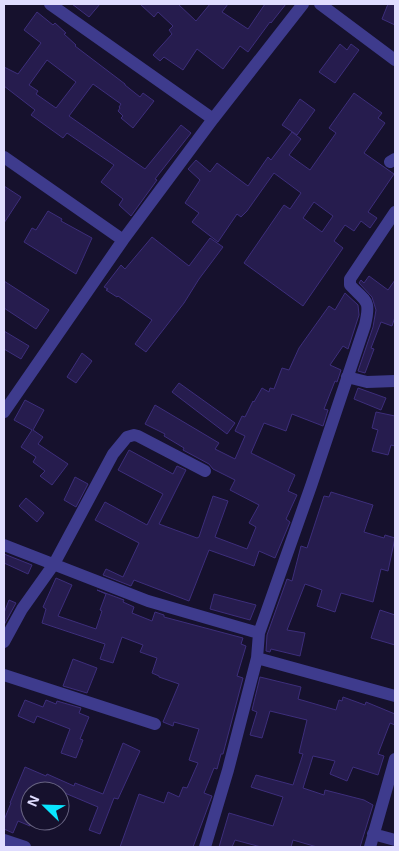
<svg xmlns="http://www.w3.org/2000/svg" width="399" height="851" viewBox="0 0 399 851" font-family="Helvetica,sans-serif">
<rect width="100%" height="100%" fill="#16112d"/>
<path fill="#261c4e" stroke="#3d2e7b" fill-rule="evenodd" d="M72,4H100L89,17Z
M140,4H178L196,21L210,4H228L222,12L248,29L265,4H286L271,23L270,22L248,52L240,46L223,69L197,49L183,70L164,57L160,61L153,55L172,34L169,30L173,26L158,12L154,17Z
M388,4H395V25L382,19Z
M37,12L53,25L55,23L66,33L64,34L76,45L75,46L125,84V85L140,97L143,93L154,101L133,128L121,118L123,116L118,111L120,108L119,107L121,104L93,84L69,116L145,169L181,125L191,133L155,179L157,180L131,216L119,205L123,199L101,182L114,165L67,133L63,138L31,115L35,110L4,86V67L18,74L41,43L24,30ZM47,60L76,82L56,108L36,94L38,91L29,85Z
M340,44L347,50L351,44L359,50L335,83L319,72Z
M354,93L382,113L378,118L385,123L364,153L394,174L368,212L377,218L370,228L361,221L354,231L345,225L334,241L343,248L303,306L244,263L284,205L290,209L301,193L274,173L247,211L241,217L237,214L218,242L192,222L199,213L185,203L200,180L188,169L196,160L210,172L217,163L248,186L268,157L271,160L292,132L301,139L289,155L310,170L336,133L329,128ZM314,202L333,216L322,232L303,218Z
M300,99L315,110L297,135L282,125Z
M4,186L21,197L4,223Z
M48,211L62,219L61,221L92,238L76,274L24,242L32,228L36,230Z
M152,237L189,266L210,238L223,247L199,279L184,303L146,352L135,344L152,320L118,296L117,297L106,290L108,289L104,287L121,265L125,269Z
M369,276L388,290L395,280V317L392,326L381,322L371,348L374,349L365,373L358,371L373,327L376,310L372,297L359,283L361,280L364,283Z
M4,281L49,310L36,329L4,308Z
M345,293L358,305L359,315L348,349L343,346L330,365L341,370L337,382L335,381L324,409L328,410L323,426L292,414L286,431L264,423L251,453L295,475L288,491L297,495L286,519L290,522L275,558L259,551L254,566L209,550L189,601L134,580L131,586L103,575L106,569L123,577L139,543L95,520L105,502L147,525L163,494L118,470L129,450L173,474L177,466L186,470L159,524L197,538L199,537L213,496L228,501L215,537L247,549L256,527L249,523L259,505L230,490L235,480L213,469L209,464L183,450L184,448L164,436L165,434L145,424L155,405L219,443L215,449L235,459L245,436L235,431L242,416L245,417L253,401L254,402L262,388L269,392L270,388L274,389L282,368L289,370L299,348L329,306L335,310Z
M4,331L29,346L21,359L4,349Z
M82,353L92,361L76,383L67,377Z
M179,383L235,423L227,434L172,392Z
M358,388L386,398L381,410L354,399Z
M25,400L44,410L33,430L43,437L38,444L68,464L52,485L40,476L45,471L33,462L36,457L21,447L32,430L14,420Z
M376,412L395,416V446L391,445L388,455L372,451L378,430L372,428Z
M75,477L88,484L76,507L64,500Z
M331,492L373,505L364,532L384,538L385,535L395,538L388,571L381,569L373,602L341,593L335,612L317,606L322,590L305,584L287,630L305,633L300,656L271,649L270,652L266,651L267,635L287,579L292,581L301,546L307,548L324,496L329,497Z
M26,498L44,513L37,522L19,506Z
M4,554L32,565L28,574L4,563Z
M56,578L72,585L58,616L96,629L102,611L100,610L106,594L97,590L124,600L123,602L134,607L132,613L152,621L155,612L164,615V617L243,638L241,644L246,646L237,676L243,678L223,754H221L217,769L214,768L204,793L212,796L193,847H120L139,794L164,803L168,792L179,797L183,787L187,788L198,763L189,760L199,729L174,722L173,726L163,722L179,684L159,677V676L152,673L157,658L140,652L143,645L122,637L113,663L100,659L105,644L42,623L46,609L43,607Z
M214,594L256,605L250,620L210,609Z
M9,600L16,603L4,625V613Z
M380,610L395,615V645L371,638Z
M73,659L97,668L87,693L63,686Z
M260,677L301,687L298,699L336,710L339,700L342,701L343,697L365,705L366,702L395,714V725L390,723L378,754L384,756L378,775L353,767L347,781L330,774L335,761L313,756L303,788L324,795L325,790L364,800L373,805L360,847H317L293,840L291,847H261L235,840L232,847H219L229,813L273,826L283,797L251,787L256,775L293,785L303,754L299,753L307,720L270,711L262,738L250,735L257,712L252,710Z
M25,700L43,707L46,700L56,704L57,701L81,708L79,713L89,717L80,739L83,740L76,758L61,753L70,729L37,716L34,723L18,716Z
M123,743L140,751L118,799L114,798L100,834L89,830L98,807L60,791H30V826L18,821L13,833L4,829V820L11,803H10L25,767L46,776L47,774L74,786L75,783L103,794Z"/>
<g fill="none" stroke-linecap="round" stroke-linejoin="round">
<path stroke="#3e3b8d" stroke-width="12" d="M50,4L213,119
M320,4L395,60
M4,157L123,240
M390,162L395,159
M347,377L367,382L395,381
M4,412L123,240L213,119L303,4
M4,545L148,601L259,633
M4,642L22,609L54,564L113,454L127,437L134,435L138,436L205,471
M257,658L395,696
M4,675L155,724
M373,834L395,840
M4,840L25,847
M205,847L228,770L257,658L259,633L311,486L365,325C371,299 366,302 350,285V279L395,212
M370,847L395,759"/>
</g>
<rect width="399" height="851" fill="none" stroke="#e0ddff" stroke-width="10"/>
<g transform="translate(45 806) rotate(293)"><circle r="24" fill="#16112d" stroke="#676381"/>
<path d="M0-4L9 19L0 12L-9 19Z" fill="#09e6ff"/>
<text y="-8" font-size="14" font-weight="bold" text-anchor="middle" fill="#e0ddff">N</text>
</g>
</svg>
